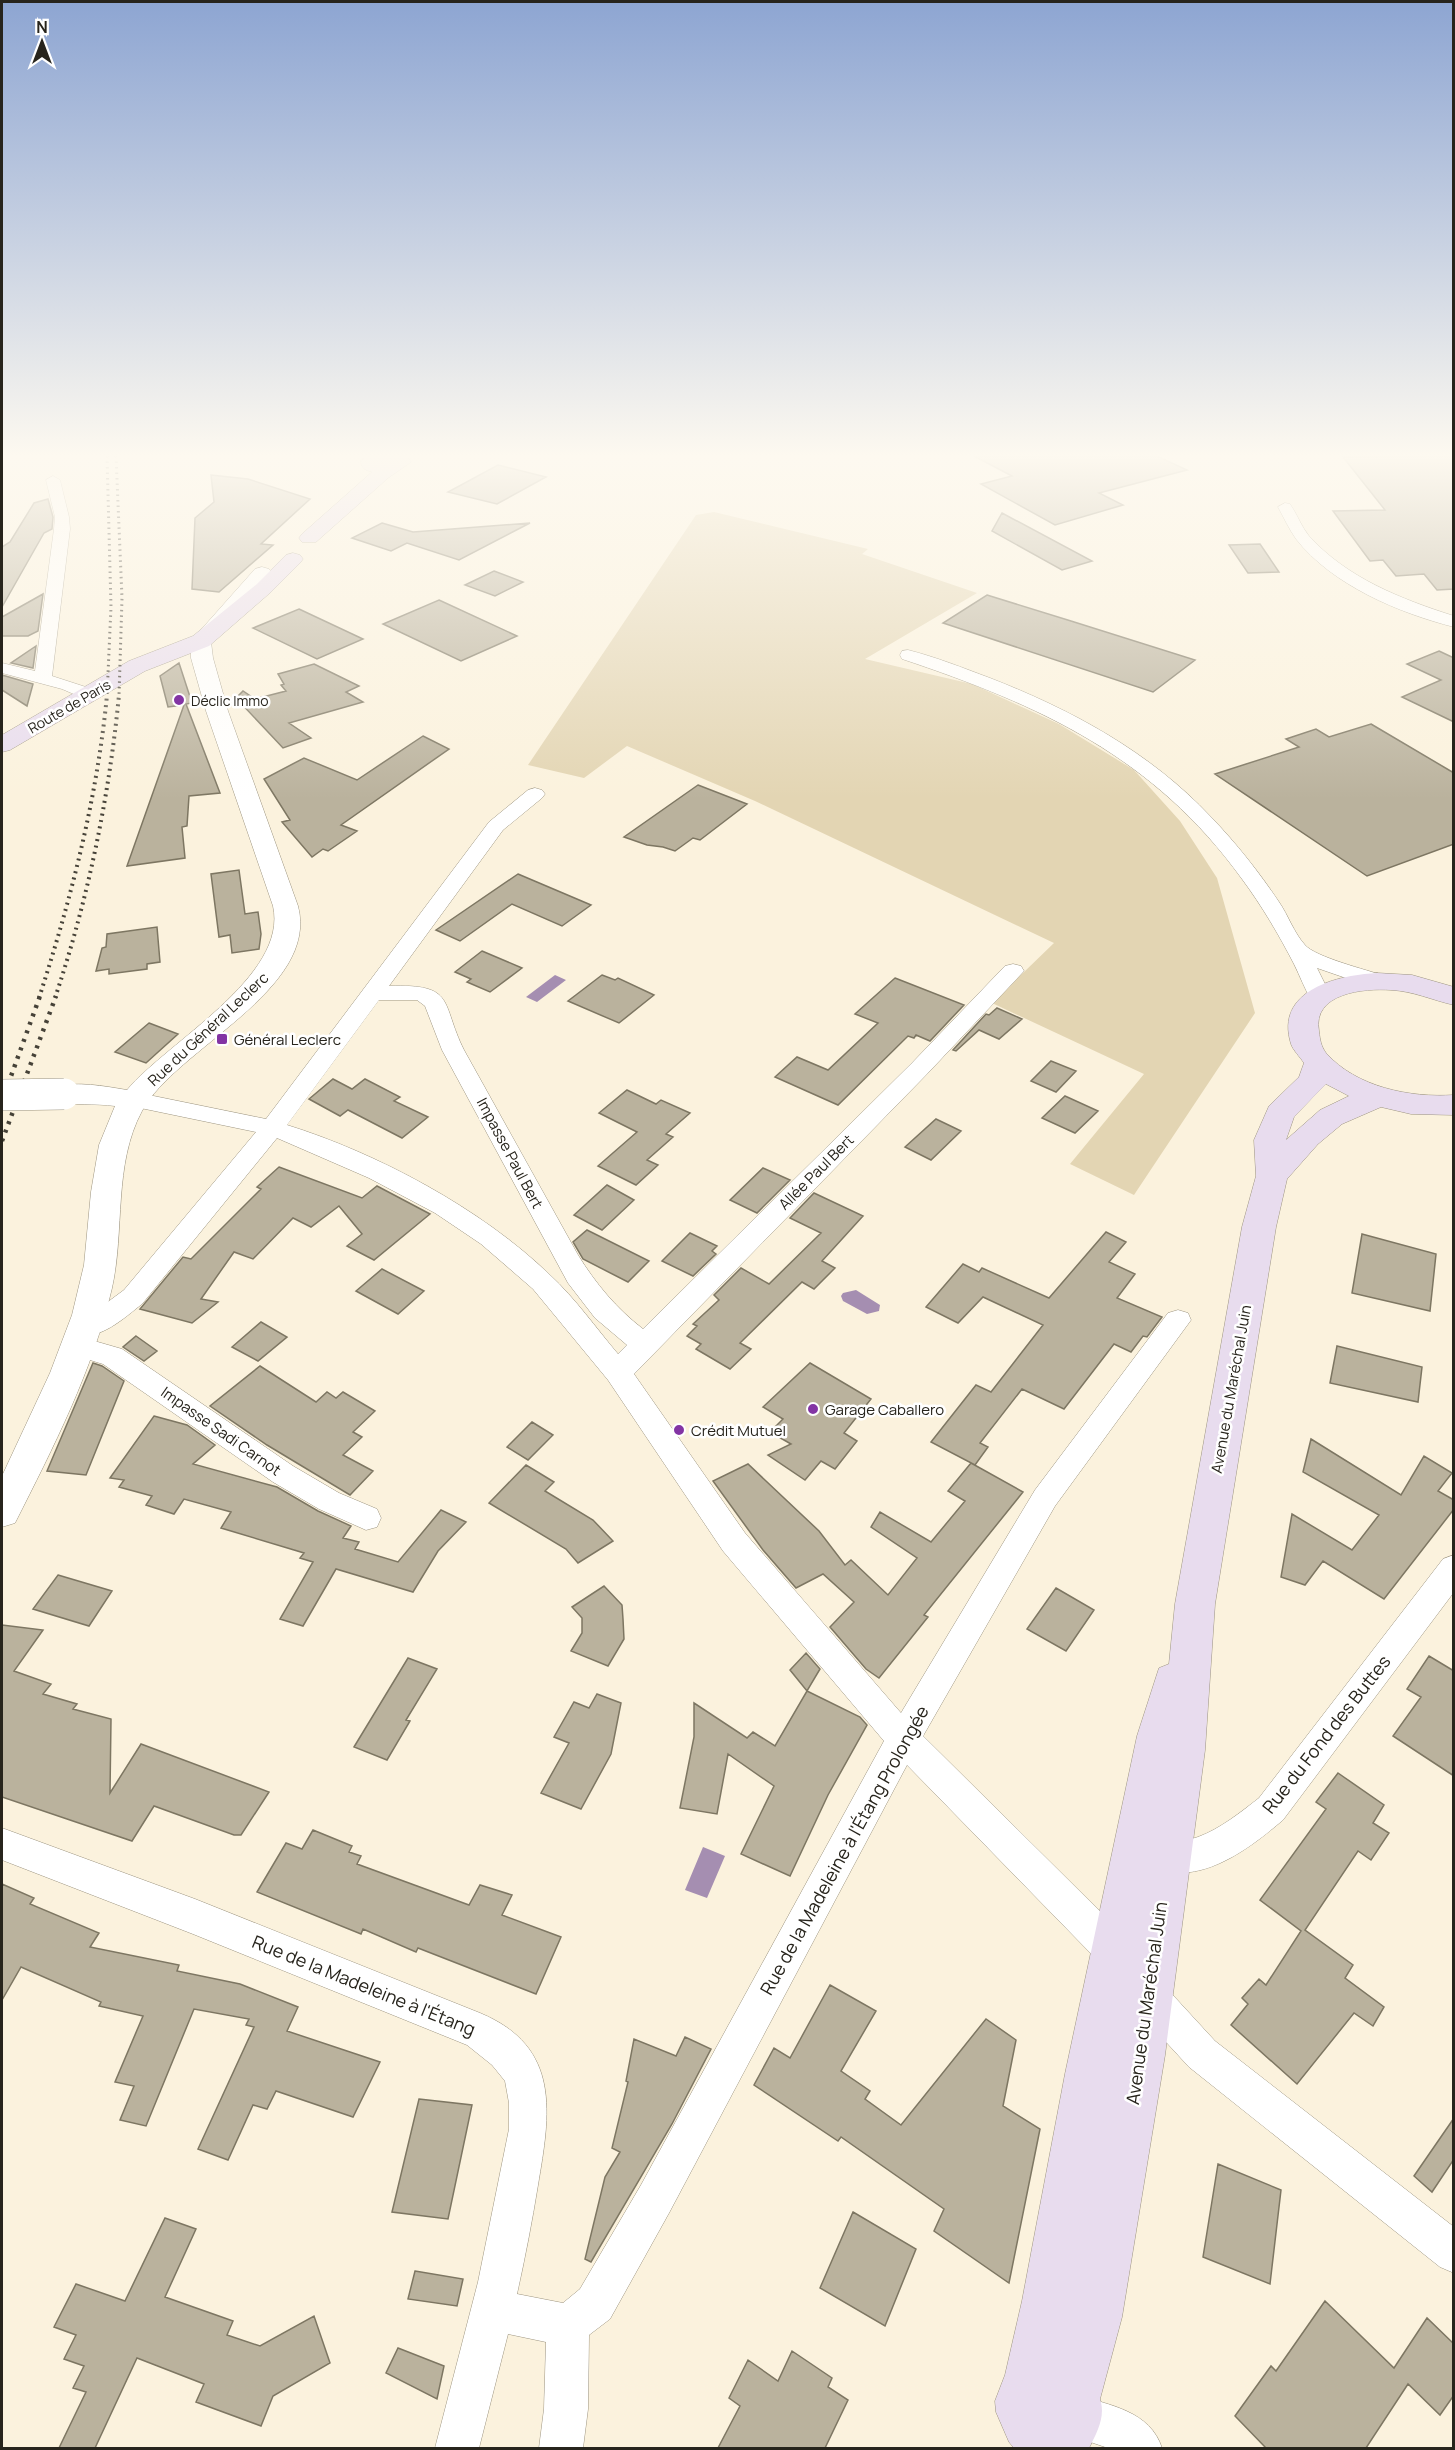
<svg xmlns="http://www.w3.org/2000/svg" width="1455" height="2450" viewBox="0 0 1455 2450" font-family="Manrope,sans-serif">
<rect width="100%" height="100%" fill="#fbf2dd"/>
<path fill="#e3d5b3" d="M714,512L868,549L862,554L977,593L865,659L972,684L1059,724L1134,770L1180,821L1217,878L1255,1013L1134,1195L1070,1164L1144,1074L992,1003L1054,943L755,801L627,746L584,778L528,765L696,515Z"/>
<path fill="#a58eb1" d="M555,975L566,980L537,1002L526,997Z
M856,1290L880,1305L879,1311L867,1314L843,1301L841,1296L843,1293Z
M703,1847L725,1856L707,1898L685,1890Z"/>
<path fill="#bab29d" stroke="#7d7662" stroke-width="1.5" d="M974,456H1157L1187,470L1099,493L1123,505L1055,525L981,484L1012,476Z
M1454,456V589L1437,590L1424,574L1396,576L1383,560L1370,561L1333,511L1385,510L1343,457Z
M498,465L546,477L497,504L448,492Z
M211,475L248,479L310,499L261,544L273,545L219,592L192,589L195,518L214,502Z
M48,499L53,517L52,529L44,533L2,607V547L10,542L34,503Z
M1002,513L1092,561L1062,570L992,531Z
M382,523L413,532L530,523L459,560L407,543L391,551L352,538Z
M1260,544L1279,572L1248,573L1229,545Z
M494,571L523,582L495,596L465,585Z
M43,594L38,631L28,636H2V617Z
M987,595L1071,621L1195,660L1153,692L943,623Z
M439,600L517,636L461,661L383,624Z
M299,609L363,639L317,659L253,628Z
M36,646L33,668L11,663Z
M1439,651L1454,658V722L1402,697L1441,680L1407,664Z
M179,663L192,703L186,704L220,793L189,796L187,826L182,827L185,858L127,866L184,705L168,707L160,676Z
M314,664L359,686L346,692L363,702L289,723L311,738L283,748L236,698L243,691L255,699L286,691L281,685L284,684L278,674Z
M2,675L33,684L27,706L2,690Z
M1371,724L1454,773V844L1367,876L1215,774L1299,747L1286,739L1316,729L1329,737Z
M423,736L449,749L341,825L357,831L328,851L323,849L312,857L282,822L290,820L264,779L304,758L357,780Z
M698,785L747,804L700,840L693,838L675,851L663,847L647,845L624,837Z
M239,870L245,914L258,912L261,934L259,949L232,953L230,935L219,937L211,874Z
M518,874L591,905L562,926L512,904L460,941L436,930Z
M157,927L160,962L147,964V969L109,974V969L96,971L102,948L106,947L107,934Z
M482,951L522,968L490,992L467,982L471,979L455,972Z
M602,975L615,980L618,978L654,995L619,1023L568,1001Z
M895,978L964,1005L930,1041L916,1035L914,1038L908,1036L838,1105L775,1077L797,1057L828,1070L878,1023L855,1014Z
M997,1008L1022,1019L999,1039L979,1030L956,1051L953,1050L986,1014L989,1015Z
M149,1023L178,1034L146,1063L115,1052Z
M1051,1061L1076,1071L1056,1092L1031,1081Z
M333,1079L352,1089L365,1079L400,1097L394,1101L428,1117L402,1138L348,1110L340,1116L309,1099Z
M627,1090L656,1104L661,1100L690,1113L666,1134L673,1137L647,1160L658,1165L636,1185L598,1166L637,1132L599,1113Z
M1065,1096L1098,1111L1075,1133L1042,1118Z
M936,1119L961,1131L931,1160L905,1147Z
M279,1167L362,1198L377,1186L430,1214L374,1260L347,1246L362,1234L339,1206L311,1227L293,1218L253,1259L234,1252L201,1299L218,1302L192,1323L140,1309L183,1257L191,1259L261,1189L257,1187Z
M763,1168L790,1180L757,1213L730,1200Z
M607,1185L634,1200L602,1230L574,1215Z
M814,1193L863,1216L822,1261L835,1268L814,1289L802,1282L740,1343L751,1349L730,1369L696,1349L701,1344L687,1336L697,1326L693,1324L719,1300L714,1295L741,1268L769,1284L821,1233L790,1218Z
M587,1230L649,1261L628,1282L583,1259L573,1242Z
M1106,1232L1126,1242L1109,1262L1135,1274L1117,1298L1162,1317L1147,1337L1143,1336L1131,1352L1114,1344L1064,1409L1022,1389L980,1443L988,1447L975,1465L931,1442L976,1385L991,1392L1043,1325L983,1297L958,1323L926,1307L963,1264L979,1272L982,1268L1049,1298Z
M690,1233L717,1246L712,1251L716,1254L693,1276L662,1261Z
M1362,1234L1436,1254L1430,1311L1352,1293Z
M382,1269L424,1291L398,1314L356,1291Z
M261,1322L287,1337L258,1361L232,1347Z
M136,1336L157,1351L144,1361L123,1347Z
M1337,1346L1422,1367L1418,1402L1330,1383Z
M93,1363L102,1366L124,1381L86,1475L47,1471Z
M810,1363L871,1399L844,1433L857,1441L835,1469L821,1461L805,1480L768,1455L791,1444L770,1432L783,1419L763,1407Z
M260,1366L316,1402L327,1392L336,1398L343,1392L375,1411L353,1432L362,1437L343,1455L373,1471L350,1495L267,1445L210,1406Z
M154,1416L187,1425L215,1445L193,1464L277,1487L318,1511L351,1526L343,1538L359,1542L355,1549L398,1562L441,1510L466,1522L438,1551L413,1592L336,1569L303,1626L280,1619L313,1562L300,1558L304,1553L221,1528L231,1512L184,1499L174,1514L146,1505L152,1496L119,1487L124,1480L110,1478Z
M532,1422L553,1435L528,1460L507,1447Z
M1311,1439L1401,1495L1424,1456L1452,1473L1438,1491L1454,1500V1509L1384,1599L1323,1561L1305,1585L1281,1577L1292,1514L1352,1550L1379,1515L1303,1472Z
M971,1463L1023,1492L924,1615L928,1617L879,1678L866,1669L830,1627L854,1602L823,1574L796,1588L763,1550L713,1481L748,1464L819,1531L845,1565L851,1560L888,1595L917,1558L871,1527L880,1512L931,1542L965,1501L948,1491Z
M526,1465L554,1482L545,1491L593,1520L613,1541L578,1563L566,1549L489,1503Z
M58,1575L112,1591L89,1626L33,1609Z
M604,1586L622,1605L623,1619L624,1639L608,1666L571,1651L582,1633V1618L572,1607Z
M1056,1588L1094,1610L1066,1651L1027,1629Z
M2,1625L43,1630L14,1671L51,1684L43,1694L77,1704L73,1709L111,1719L110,1793L141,1744L269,1792L241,1835H234L154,1806L132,1841L2,1797Z
M806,1653L820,1669L807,1691L790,1670Z
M1429,1656L1454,1671V1776L1393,1736L1421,1697L1407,1689Z
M408,1658L437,1669L406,1720L410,1721L387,1760L354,1747Z
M807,1691L860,1717L867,1725L828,1795L790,1876L741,1854L774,1786L728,1754L717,1814L680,1808L694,1737V1703L747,1738L753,1732L775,1746Z
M597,1694L621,1703L611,1754L581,1809L541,1793L569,1743L554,1737L574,1702L589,1708Z
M1338,1773L1384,1805L1373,1823L1389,1833L1371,1860L1358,1851L1305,1930L1353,1965L1345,1978L1384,2007L1373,2026L1354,2013L1297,2084L1231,2025L1248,2004L1242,1998L1259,1979L1266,1985L1301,1931L1260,1900L1326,1809L1316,1802Z
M313,1830L352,1846L349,1852L361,1856L357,1864L469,1905L480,1885L512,1895L502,1915L561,1937L536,1994L418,1948L416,1952L363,1929L361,1934L257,1892L286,1843L302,1849Z
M2,1884L34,1898L30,1904L99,1933L90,1947L179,1965L177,1971L240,1984L298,2007L287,2031L380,2062L353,2117L276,2091L267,2109L253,2105L228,2160L198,2149L254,2027L246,2025L249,2019L194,2009L146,2126L120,2120L134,2086L115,2082L143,2016L99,2006L101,2002L21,1967L2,2000Z
M830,1985L876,2011L841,2071L870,2091L865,2099L901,2125L986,2019L1016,2040L1003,2106L1040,2129L1009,2283L934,2231L944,2209L841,2137L838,2141L754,2085L774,2048L790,2058Z
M685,2037L711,2049L672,2124L591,2262L585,2259L605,2177L620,2152L612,2148L628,2082L626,2081L634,2039L676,2056Z
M419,2099L472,2105L448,2219L392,2212Z
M1454,2118V2159L1432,2192L1414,2176Z
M1218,2164L1281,2190L1270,2284L1203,2257Z
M853,2212L916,2249L885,2326L820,2288Z
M165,2218L196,2229L165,2297L233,2321L227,2335L260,2346L314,2316L330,2363L273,2396L261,2426L196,2402L204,2384L137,2358L95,2448H59L86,2392L73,2388L84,2366L64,2359L76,2335L54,2327L76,2284L125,2301Z
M415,2271L463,2279L457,2306L408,2299Z
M1325,2301L1394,2368L1427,2318L1454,2344V2395L1440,2415L1408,2384L1366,2448H1266L1235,2416L1271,2366L1276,2371Z
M398,2348L444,2366L437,2399L386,2373Z
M792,2351L832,2378L828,2387L848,2400L825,2448H718L740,2406L729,2398L748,2360L778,2381Z"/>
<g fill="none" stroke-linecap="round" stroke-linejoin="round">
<defs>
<path id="minor" d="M53,476L60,480L69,517L70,529L52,676L95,690L98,694L95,698H83L62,689L2,673V663L35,671L54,529L55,517L46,480Z
M1285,503L1290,504C1297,514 1301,526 1309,536C1347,578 1401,599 1454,616V627C1399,613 1332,585 1296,539C1289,529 1284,518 1278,507Z
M908,650C936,657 963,668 990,678C1072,710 1150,752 1211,817C1236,843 1259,872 1279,902C1288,915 1294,933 1305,945C1315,957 1367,970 1385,976L1388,981L1385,986L1377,988L1369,986L1317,968L1331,996L1328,1001L1320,1003L1312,1001C1305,990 1300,976 1294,964C1279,935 1262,906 1242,879C1154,757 1040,705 902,659L900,655L902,651Z
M535,788L542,790L545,794L542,798L503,830L389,986C457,984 440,1002 464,1050L578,1255C596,1284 616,1308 643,1329L912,1063L1005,966L1013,964L1021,966L1024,971L928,1073L634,1374L745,1533L901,1713L1035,1490L1168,1313L1178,1310L1188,1313L1191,1320L1055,1506L923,1736L1132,1943L1137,1956L1132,1969L1119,1974L1106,1969L907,1765L669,2213L610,2319L589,2335L588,2409L583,2448H539L544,2409L546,2342L508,2334L479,2448H435L478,2282L509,2129V2103L505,2081L492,2065L467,2045L193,1934L2,1860V1828L195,1899L480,2013C562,2047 550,2114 538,2185C532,2222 525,2258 517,2294L563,2303L580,2289L641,2185L884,1741L723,1551L608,1380L533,1289L481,1244L435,1213L369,1178L277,1138L142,1304C124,1318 99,1342 74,1334L70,1327L74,1320L97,1310L124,1290L256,1132L126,1105L122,1100L126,1095L134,1092L266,1119L489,822L528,790ZM379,1000H417L425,1006L442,1050L568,1283L595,1318L627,1345L618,1354C596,1328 575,1298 550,1275C482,1209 377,1153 287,1125Z
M77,1336L122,1349L293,1466L339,1493L377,1509L381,1518L377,1527L366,1530L319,1509L273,1482L103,1364L67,1353L63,1346L67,1339Z
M1454,1555V1592L1283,1820C1250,1848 1201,1886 1156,1868L1151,1856L1156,1844C1170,1839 1185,1842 1198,1837C1220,1829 1241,1812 1259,1798L1443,1559Z
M1146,1974L1159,1980L1215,2041L1454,2227V2273L1440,2267L1189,2067L1133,2006L1127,1993L1133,1980Z
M1076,2395C1110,2405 1150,2411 1162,2448H1108L1061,2432L1054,2417L1061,2402Z"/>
<path id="tertiary" d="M262,567L269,569L272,573L211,642L213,658L228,711L298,906C320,990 175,1049 142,1111C113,1165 125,1230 112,1288C93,1370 53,1448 15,1523L2,1527V1476L50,1373L72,1315L84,1265L91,1192L99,1145L115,1106C95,1103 73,1106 54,1101L49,1094L54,1087C78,1081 103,1086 127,1090C167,1042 289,976 273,906L206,711L191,658V641L255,569Z"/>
<path id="secondary" d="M367,456H407L411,462L388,478L316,542H302L299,538L302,534L372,472C366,470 361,469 361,461Z
M293,553L300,555L303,559L300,563L271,592L209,646L145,671L10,750L2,752V735L129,661L193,636L257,584L286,555Z
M1377,973L1412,975L1454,987V1005C1432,1000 1413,991 1391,990C1364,988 1312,993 1319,1031C1320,1040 1321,1046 1326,1053C1356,1087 1410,1098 1454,1095V1115L1411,1114L1381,1107L1342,1124L1318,1144L1287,1179L1276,1227L1215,1604L1205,1750L1165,2055L1122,2317L1100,2399C1106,2416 1097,2433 1089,2448H1014L1009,2442L996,2412L995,2401L1005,2375L1022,2301L1065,2074L1137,1736L1159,1668L1169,1664L1175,1604L1242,1227L1256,1176L1254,1140L1269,1106L1299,1077L1304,1063C1300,1057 1293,1050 1291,1044C1274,990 1338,975 1377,973ZM1326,1084L1349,1096L1320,1110L1286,1140L1294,1117Z"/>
</defs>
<use href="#minor" stroke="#9d9581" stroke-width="1"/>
<use href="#tertiary" stroke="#9d9581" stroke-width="1"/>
<use href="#secondary" stroke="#9d9581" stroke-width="1"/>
<use href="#minor" fill="#fff" fill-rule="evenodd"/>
<use href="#tertiary" fill="#fff" fill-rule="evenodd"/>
<use href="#secondary" fill="#e8dcee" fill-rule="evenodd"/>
<path stroke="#464238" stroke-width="3" stroke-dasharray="1.5 4" stroke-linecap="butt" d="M107,456L111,607L107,696
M116,456L122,598L119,696"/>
<path stroke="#464238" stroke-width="4" stroke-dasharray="2 4.5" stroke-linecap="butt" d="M39,998C71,899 97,799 107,695
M55,998C88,899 109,798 119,695"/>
<path stroke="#464238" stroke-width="4.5" stroke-dasharray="3 6" stroke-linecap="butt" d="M2,1101L40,996
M2,1141L56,996"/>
<defs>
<path id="tertiary-bridge" d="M2,1095L64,1094"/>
</defs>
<use href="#tertiary-bridge" stroke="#9d9581" stroke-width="32" stroke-linecap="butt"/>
<use href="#tertiary-bridge" stroke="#fff" stroke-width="31"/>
</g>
<linearGradient id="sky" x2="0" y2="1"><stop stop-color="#8da5d2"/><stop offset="0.57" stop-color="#fdf9f0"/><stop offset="1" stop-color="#fdf9f0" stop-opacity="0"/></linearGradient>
<rect width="1455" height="799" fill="url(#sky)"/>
<g fill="#8334a4" stroke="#fff" stroke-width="2">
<circle cx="179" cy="700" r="6"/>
<rect x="216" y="1033" width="12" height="12" rx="3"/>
<circle cx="813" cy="1409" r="6"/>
<circle cx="679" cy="1430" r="6"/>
</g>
<g text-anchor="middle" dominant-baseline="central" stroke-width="5" stroke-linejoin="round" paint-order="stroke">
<g font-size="14" fill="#27241c" stroke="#fff" text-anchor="start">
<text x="191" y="700">Déclic Immo</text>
</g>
<g font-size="14" fill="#27241c" stroke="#fff">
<text transform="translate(69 706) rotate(-30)">Route de Paris</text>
</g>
<g font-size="15" fill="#27241c" stroke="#fff">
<text transform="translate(208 1029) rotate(-43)">Rue du Général Leclerc</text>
<text transform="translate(510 1153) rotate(62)">Impasse Paul Bert</text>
<text transform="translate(816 1172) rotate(-45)">Allée Paul Bert</text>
<text transform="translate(1231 1389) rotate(-80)">Avenue du Maréchal Juin</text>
<text transform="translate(221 1431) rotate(35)">Impasse Sadi Carnot</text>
</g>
<g font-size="15" fill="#27241c" stroke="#fff" text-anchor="start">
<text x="234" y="1039">Général Leclerc</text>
<text x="825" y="1409">Garage Caballero</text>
<text x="691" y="1430">Crédit Mutuel</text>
</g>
<g font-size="18" fill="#27241c" stroke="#fff">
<text transform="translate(1326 1734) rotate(-52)">Rue du Fond des Buttes</text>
<text transform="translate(844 1850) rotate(-61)">Rue de la Madeleine à l'Étang Prolongée</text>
<text transform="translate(364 1985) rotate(22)">Rue de la Madeleine à l'Étang</text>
<text transform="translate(1146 2003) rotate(-82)">Avenue du Maréchal Juin</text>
</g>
</g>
<rect width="1455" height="2450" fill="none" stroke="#27241c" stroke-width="6"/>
<g transform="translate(42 42)" stroke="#ffffff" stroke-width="4.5" paint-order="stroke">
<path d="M0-4.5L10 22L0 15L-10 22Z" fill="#27241c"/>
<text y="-9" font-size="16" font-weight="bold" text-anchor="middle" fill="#27241c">N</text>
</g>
</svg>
